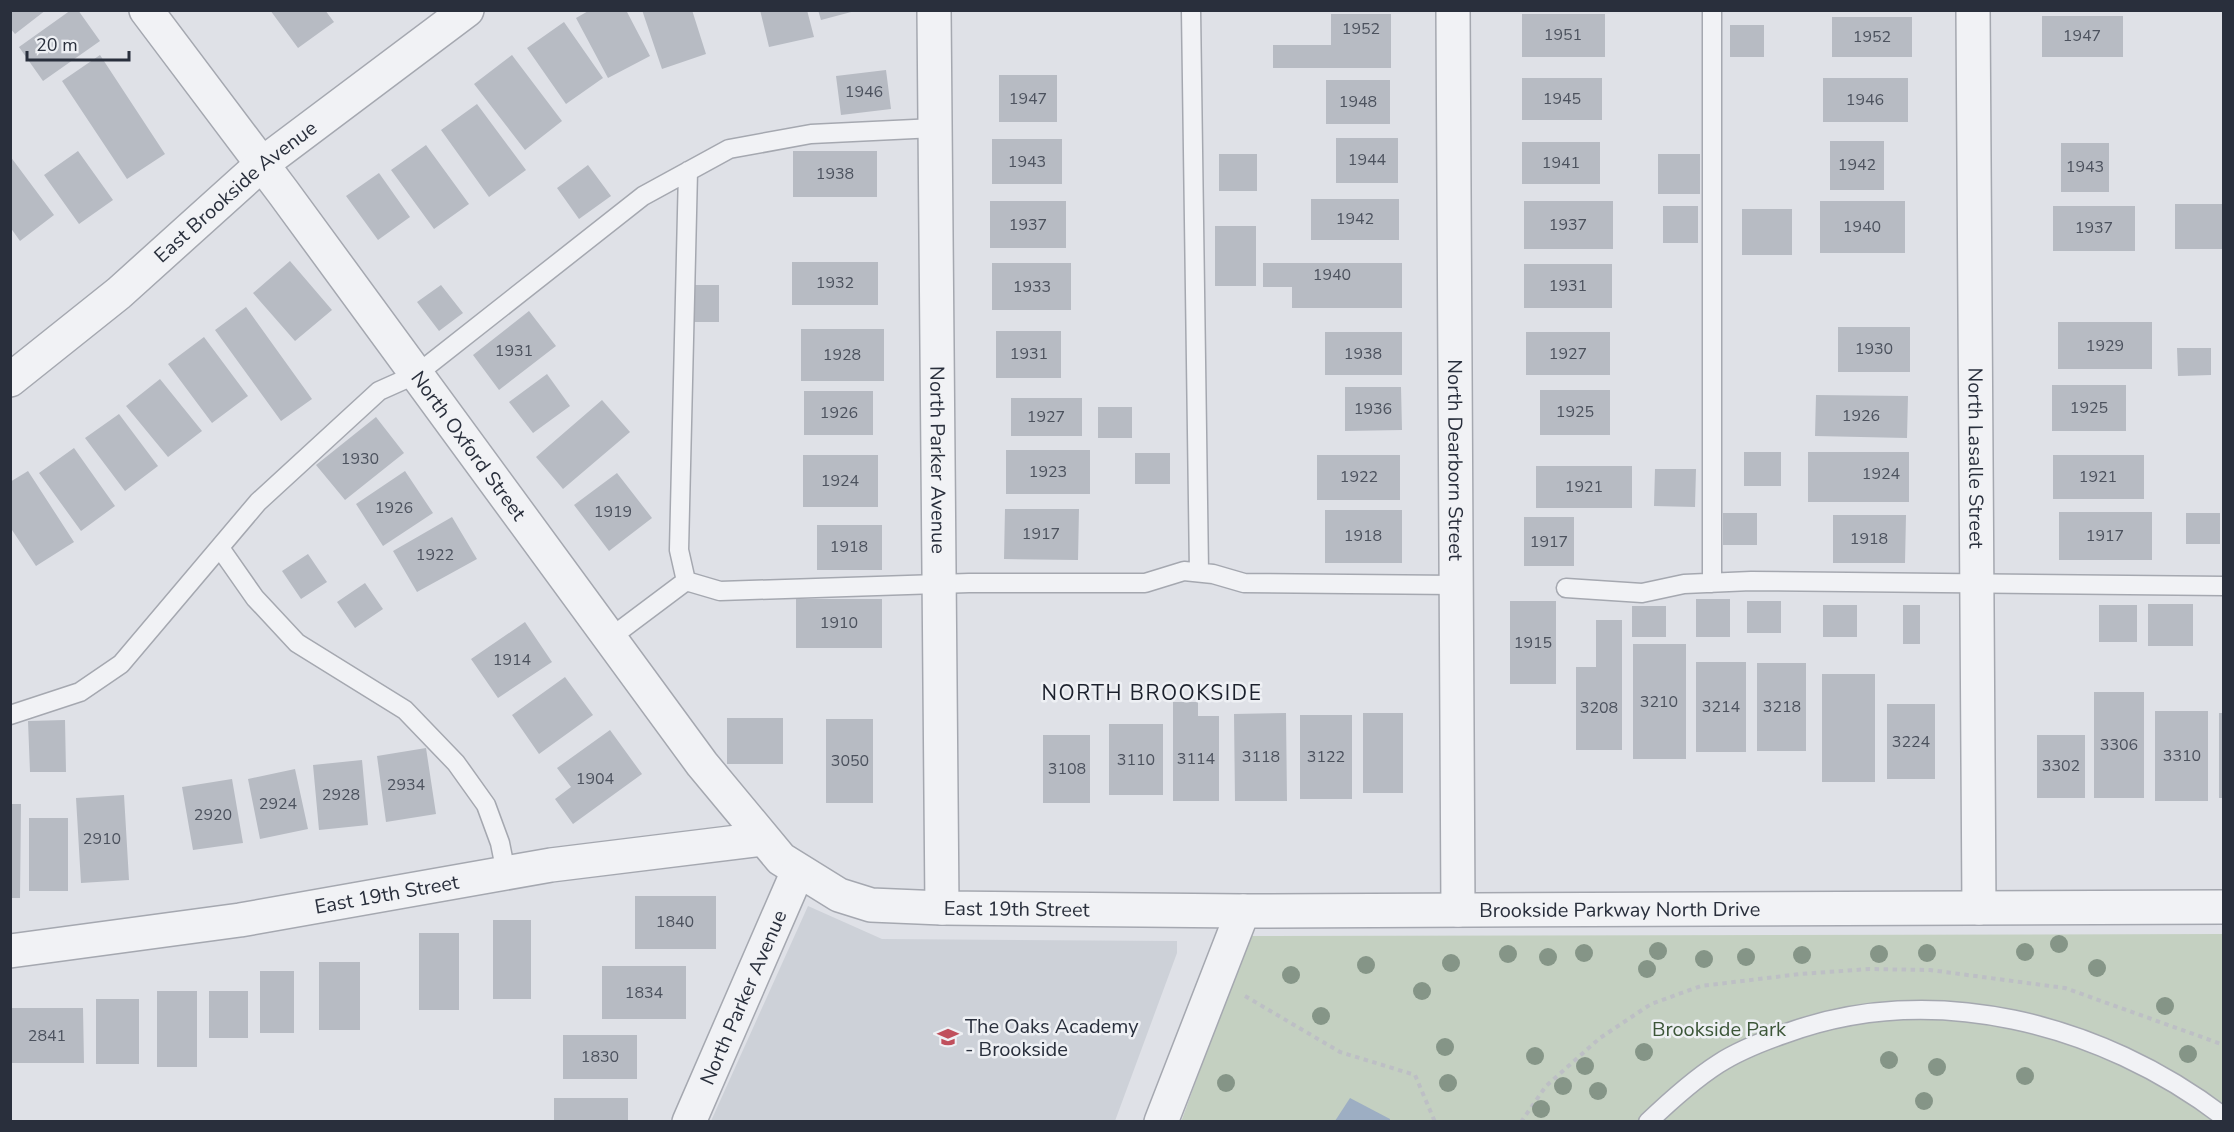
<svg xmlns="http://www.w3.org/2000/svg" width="2234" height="1132" viewBox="0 0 2234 1132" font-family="'Nunito Sans',sans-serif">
<rect width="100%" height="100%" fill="#dfe1e7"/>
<path fill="#cdd1d8" d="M808,906L882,939L1177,941V953L1115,1121H711Z"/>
<path fill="#c4d0c1" d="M2223,934V1121L1181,1122L1249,936Z"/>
<path fill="#9daec3" d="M1350,1098L1390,1119V1121H1335Z"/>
<path fill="#b7bbc3" d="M10,10H46L15,34L10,28Z
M71,10H78L100,41L43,81L19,47Z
M270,10H325L334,22L298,48Z
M590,10H626L650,56L608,78L576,18Z
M642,10H692L706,54L662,69Z
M760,10H807L814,37L769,47Z
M818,10H855V11L821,20Z
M1331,14H1391V68H1273V45H1331Z
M1522,14H1605V57H1522Z
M2042,16H2123V57H2042Z
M1832,17H1912V57H1832Z
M564,22L603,78L566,104L527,48Z
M1730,25H1764V57H1730Z
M100,55L165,154L127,179L62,81Z
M512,55L562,121L525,150L474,84Z
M886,70L891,109L841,115L836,76Z
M999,75H1057V122H999Z
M1522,78H1602V120H1522Z
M1823,78H1908V122H1823Z
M1326,80H1390V124H1326Z
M477,104L526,170L489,197L441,130Z
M1336,138H1398V183H1336Z
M992,139H1062V184H992Z
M1830,141H1884V190H1830Z
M1522,142H1600V184H1522Z
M2061,143H2109V192H2061Z
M426,145L469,204L434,229L391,170Z
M78,151L113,200L79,224L44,175Z
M793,151H877V197H793Z
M1219,154H1257V191H1219Z
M1658,154H1700V194H1658Z
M10,156L54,215L20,241L10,227Z
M588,165L611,196L579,219L557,188Z
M379,173L410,217L378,240L346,196Z
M1311,199H1399V240H1311Z
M990,201H1066V248H990Z
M1524,201H1613V249H1524Z
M1820,201H1905V253H1820Z
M2175,204H2222V249H2175Z
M1663,206H1698V243H1663Z
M2053,206H2135V251H2053Z
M1742,209H1792V255H1742Z
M1215,226H1256V286H1215Z
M290,261L332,310L295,341L253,293Z
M792,262H878V305H792Z
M992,263H1071V310H992Z
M1263,263H1402V308H1292V287H1263Z
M1524,264H1612V308H1524Z
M441,285L463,313L439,331L417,302Z
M690,285H719V322H690Z
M246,307L312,399L281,421L215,330Z
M529,311L556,346L499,390L473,355Z
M2058,322H2152V369H2058Z
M1838,327H1910V372H1838Z
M801,329H884V381H801Z
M996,331H1061V378H996Z
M1325,332H1402V375H1325Z
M1526,332H1610V375H1526Z
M204,337L248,396L212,423L168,364Z
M2177,348H2211V375L2178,376Z
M547,374L570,406L533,433L509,402Z
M160,379L202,431L168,457L126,406Z
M2052,385H2126V431H2052Z
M1345,387H1401L1402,430L1345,431Z
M1540,390H1610V435H1540Z
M804,391H873V435H804Z
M1816,395L1908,396L1907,438L1815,436Z
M1011,398H1082V436H1011Z
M602,400L630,432L563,489L536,457Z
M1098,407H1132V438H1098Z
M119,414L158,466L125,491L85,438Z
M376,417L404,453L345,500L316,465Z
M74,448L115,506L81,531L39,473Z
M1006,450H1090V494H1006Z
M1744,452H1781V486H1744Z
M1808,452H1909V502H1808Z
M1135,453H1170V484H1135Z
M803,455H878V507H803Z
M1317,455H1400V500H1317Z
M2053,455H2144V499H2053Z
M1536,466H1632V508H1536Z
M1655,469H1696L1695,507L1654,506Z
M28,471L74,542L36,566L10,527V482Z
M405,471L433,513L383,546L356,504Z
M617,473L652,518L609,551L574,505Z
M1005,509H1079L1078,560L1004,559Z
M1325,510H1402V563H1325Z
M2059,512H2152V560H2059Z
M1723,513H1757V545H1723Z
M2186,513H2220V544H2186Z
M1833,515H1906L1905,563H1833Z
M452,517L477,559L417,592L393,551Z
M1524,517H1574V566H1524Z
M817,525H882V570H817Z
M308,554L327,582L301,599L282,571Z
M365,583L383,609L355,628L337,602Z
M796,599H882V648H796Z
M1696,599H1730V637H1696Z
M1510,601H1556V684H1510Z
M1747,601H1781V633H1747Z
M2148,604H2193V646H2148Z
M1823,605H1857V637H1823Z
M1903,605H1920V644H1903Z
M2099,605H2137V642H2099Z
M1632,606H1666V637H1632Z
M1596,620H1622V750H1576V667H1596Z
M525,622L552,662L498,698L471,659Z
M1633,644H1686V759H1633Z
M1696,662H1746V752H1696Z
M1757,663H1806V751H1757Z
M1822,674H1875V782H1822Z
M565,677L593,715L539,754L512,715Z
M2094,692H2144V798H2094Z
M1173,702H1198V716H1219V801H1173Z
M1887,704H1935V779H1887Z
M2155,711H2208V801H2155Z
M1286,713L1287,801H1235L1234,714Z
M1363,713H1403V793H1363Z
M2219,713H2224V798H2219Z
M1300,715H1352V799H1300Z
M727,718H783V764H727Z
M826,719H873V803H826Z
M65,720L66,772H30L28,721Z
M1109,724H1163V795H1109Z
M610,730L642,774L573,824L555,799L571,787L557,768Z
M1043,735H1090V803H1043Z
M2037,735H2085V798H2037Z
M426,748L436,814L386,822L377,756Z
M362,760L368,825L319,830L313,765Z
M295,769L308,829L260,839L248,779Z
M232,779L243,843L193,850L182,787Z
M124,795L129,880L81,883L76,798Z
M10,804H21L20,898H10Z
M29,818H68V891H29Z
M635,896H716V949H635Z
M493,920H531V999H493Z
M419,933H459V1010H419Z
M319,962H360V1030H319Z
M602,966H686V1019H602Z
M260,971H294V1033H260Z
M157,991H197V1067H157Z
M209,991H248V1038H209Z
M96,999H139V1064H96Z
M10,1008H83L84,1063H10Z
M563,1035H637V1079H563Z
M554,1098H628V1122H554Z"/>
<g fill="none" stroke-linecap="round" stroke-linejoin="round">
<defs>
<path id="service" d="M1191,10L1199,572
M1712,10V583
M220,548L255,598L297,643L405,710L456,763L486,805L500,843L506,873
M686,581L679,550L688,171
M1566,588L1642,593L1684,584L1751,581L2224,586
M610,638L686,581L720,591L969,583H1145L1184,571L1213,574L1244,583L1456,585
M10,715L80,692L121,664L258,502L379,391L417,374L643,196L729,149L811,134L935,128
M1648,1122C1670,1101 1693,1080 1718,1064C1738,1051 1761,1042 1784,1034C1932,979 2101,1023 2224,1117"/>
<g id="minor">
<path id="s1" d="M146,10L283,192L702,764L781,859L839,895L871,905L942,908L1243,911L2224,907"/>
<path id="s2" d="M934,10L942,908"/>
<path id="s3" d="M1453,10L1458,910"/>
<path id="s4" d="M1973,10L1979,908"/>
<path id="s5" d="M10,380L119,293L262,164L467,10"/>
<path id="s6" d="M10,951L240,920L551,865L762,839"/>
<path id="s7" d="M689,1122L798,871"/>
<path d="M1161,1122L1243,911"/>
</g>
</defs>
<use href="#service" stroke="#a5a8b0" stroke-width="21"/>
<use href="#minor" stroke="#a5a8b0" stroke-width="36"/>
<path stroke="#bdbfc5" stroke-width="4" stroke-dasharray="4.5 4.5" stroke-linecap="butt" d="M1245,996L1340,1052L1415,1075L1435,1122
M1521,1122L1546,1086L1600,1038L1651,1004L1701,986L1800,974L1869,969L1930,970L2065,988L2224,1045"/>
<use href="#service" stroke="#f1f2f5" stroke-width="18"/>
<use href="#minor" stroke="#f1f2f5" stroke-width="33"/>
</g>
<g fill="#859587">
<circle cx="2059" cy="944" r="9"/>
<circle cx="1658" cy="951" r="9"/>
<circle cx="2025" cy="952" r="9"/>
<circle cx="1584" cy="953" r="9"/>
<circle cx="1927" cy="953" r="9"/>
<circle cx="1508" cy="954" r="9"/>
<circle cx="1879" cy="954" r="9"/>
<circle cx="1802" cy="955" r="9"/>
<circle cx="1548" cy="957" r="9"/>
<circle cx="1746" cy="957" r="9"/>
<circle cx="1704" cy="959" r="9"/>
<circle cx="1451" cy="963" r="9"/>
<circle cx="1366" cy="965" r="9"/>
<circle cx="2097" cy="968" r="9"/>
<circle cx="1647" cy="969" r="9"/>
<circle cx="1291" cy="975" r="9"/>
<circle cx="1422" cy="991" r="9"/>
<circle cx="2165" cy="1006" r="9"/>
<circle cx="1321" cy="1016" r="9"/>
<circle cx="1445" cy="1047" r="9"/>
<circle cx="1644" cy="1052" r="9"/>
<circle cx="2188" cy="1054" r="9"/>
<circle cx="1535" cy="1056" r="9"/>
<circle cx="1889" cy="1060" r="9"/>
<circle cx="1585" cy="1066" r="9"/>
<circle cx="1937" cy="1067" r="9"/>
<circle cx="2025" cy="1076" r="9"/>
<circle cx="1226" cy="1083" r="9"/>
<circle cx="1448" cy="1083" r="9"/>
<circle cx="1563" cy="1086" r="9"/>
<circle cx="1598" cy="1091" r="9"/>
<circle cx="1924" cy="1101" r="9"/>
<circle cx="1541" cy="1109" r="9"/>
</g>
<defs>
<symbol id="school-bare" viewBox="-9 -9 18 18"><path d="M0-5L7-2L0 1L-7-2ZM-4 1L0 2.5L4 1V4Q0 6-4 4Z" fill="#c04f5c" stroke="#eef0f4" stroke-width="2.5" paint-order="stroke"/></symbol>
</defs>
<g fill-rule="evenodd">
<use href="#school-bare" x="933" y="1022" width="30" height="30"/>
</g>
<g text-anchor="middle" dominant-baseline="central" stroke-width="5" stroke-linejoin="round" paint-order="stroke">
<g font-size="16" fill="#4c525e">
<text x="1361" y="29">1952</text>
<text x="1563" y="35">1951</text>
<text x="2082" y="36">1947</text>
<text x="1872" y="37">1952</text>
<text x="864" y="92">1946</text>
<text x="1028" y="99">1947</text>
<text x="1562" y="99">1945</text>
<text x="1865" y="100">1946</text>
<text x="1358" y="102">1948</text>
<text x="1367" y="160">1944</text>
<text x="1027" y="162">1943</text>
<text x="1561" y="163">1941</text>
<text x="1857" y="165">1942</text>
<text x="2085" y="167">1943</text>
<text x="835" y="174">1938</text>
<text x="1355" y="219">1942</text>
<text x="1028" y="225">1937</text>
<text x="1568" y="225">1937</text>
<text x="1862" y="227">1940</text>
<text x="2094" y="228">1937</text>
<text x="1332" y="275">1940</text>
<text x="835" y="283">1932</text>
<text x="1568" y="286">1931</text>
<text x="1032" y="287">1933</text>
<text x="2105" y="346">1929</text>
<text x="1874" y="349">1930</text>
<text x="514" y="351">1931</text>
<text x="1029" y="354">1931</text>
<text x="1363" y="354">1938</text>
<text x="1568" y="354">1927</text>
<text x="842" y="355">1928</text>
<text x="2089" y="408">1925</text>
<text x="1373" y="409">1936</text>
<text x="1575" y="412">1925</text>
<text x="839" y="413">1926</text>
<text x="1861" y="416">1926</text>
<text x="1046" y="417">1927</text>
<text x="360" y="459">1930</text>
<text x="1048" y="472">1923</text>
<text x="1881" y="474">1924</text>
<text x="1359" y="477">1922</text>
<text x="2098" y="477">1921</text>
<text x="840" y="481">1924</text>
<text x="1584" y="487">1921</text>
<text x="394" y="508">1926</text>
<text x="613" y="512">1919</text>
<text x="1041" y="534">1917</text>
<text x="1363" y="536">1918</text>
<text x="2105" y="536">1917</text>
<text x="1869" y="539">1918</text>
<text x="1549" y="542">1917</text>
<text x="849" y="547">1918</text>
<text x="435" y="555">1922</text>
<text x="839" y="623">1910</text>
<text x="1533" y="643">1915</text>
<text x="512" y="660">1914</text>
<text x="1659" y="702">3210</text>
<text x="1721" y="707">3214</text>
<text x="1782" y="707">3218</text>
<text x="1599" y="708">3208</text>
<text x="1911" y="742">3224</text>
<text x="2119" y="745">3306</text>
<text x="2182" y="756">3310</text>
<text x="1261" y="757">3118</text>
<text x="1326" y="757">3122</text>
<text x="1196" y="759">3114</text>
<text x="1136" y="760">3110</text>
<text x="850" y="761">3050</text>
<text x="2061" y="766">3302</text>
<text x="1067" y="769">3108</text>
<text x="595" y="779">1904</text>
<text x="406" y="785">2934</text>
<text x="341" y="795">2928</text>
<text x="278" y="804">2924</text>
<text x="213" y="815">2920</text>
<text x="102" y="839">2910</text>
<text x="675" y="922">1840</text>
<text x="644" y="993">1834</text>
<text x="47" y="1036">2841</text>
<text x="600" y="1057">1830</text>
</g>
<g font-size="20" fill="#292f3c" stroke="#eef0f4">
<text stroke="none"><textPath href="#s5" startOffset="294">East Brookside Avenue</textPath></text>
<text stroke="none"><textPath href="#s1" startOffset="542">North Oxford Street</textPath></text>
<text stroke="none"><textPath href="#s2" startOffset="450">North Parker Avenue</textPath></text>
<text stroke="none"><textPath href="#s4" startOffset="448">North Lasalle Street</textPath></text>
<text stroke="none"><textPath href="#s3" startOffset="450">North Dearborn Street</textPath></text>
<text stroke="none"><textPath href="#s6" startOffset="381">East 19th Street</textPath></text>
<text stroke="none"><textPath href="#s1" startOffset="1308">East 19th Street</textPath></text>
<text stroke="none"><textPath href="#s1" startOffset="1911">Brookside Parkway North Drive</textPath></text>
<text stroke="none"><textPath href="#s7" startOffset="136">North Parker Avenue</textPath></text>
</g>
<g font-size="20" fill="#292f3c" stroke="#eef0f4" text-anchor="start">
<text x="965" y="1026">The Oaks Academy<tspan x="965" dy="23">- Brookside</tspan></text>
</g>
<g font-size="20" fill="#3c5638" stroke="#eef0f4">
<text x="1719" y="1029">Brookside Park</text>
</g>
<g font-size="21" letter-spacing="1.5" fill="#1c212d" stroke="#eef0f4">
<text x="1152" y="693">NORTH BROOKSIDE</text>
</g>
</g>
<rect width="2234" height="1132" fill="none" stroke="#292f3c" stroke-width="24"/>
<path d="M27 51v9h102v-9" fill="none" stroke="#292f3c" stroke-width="3"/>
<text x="36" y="51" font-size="18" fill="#292f3c" stroke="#eef0f4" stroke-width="4.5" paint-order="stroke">20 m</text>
</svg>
